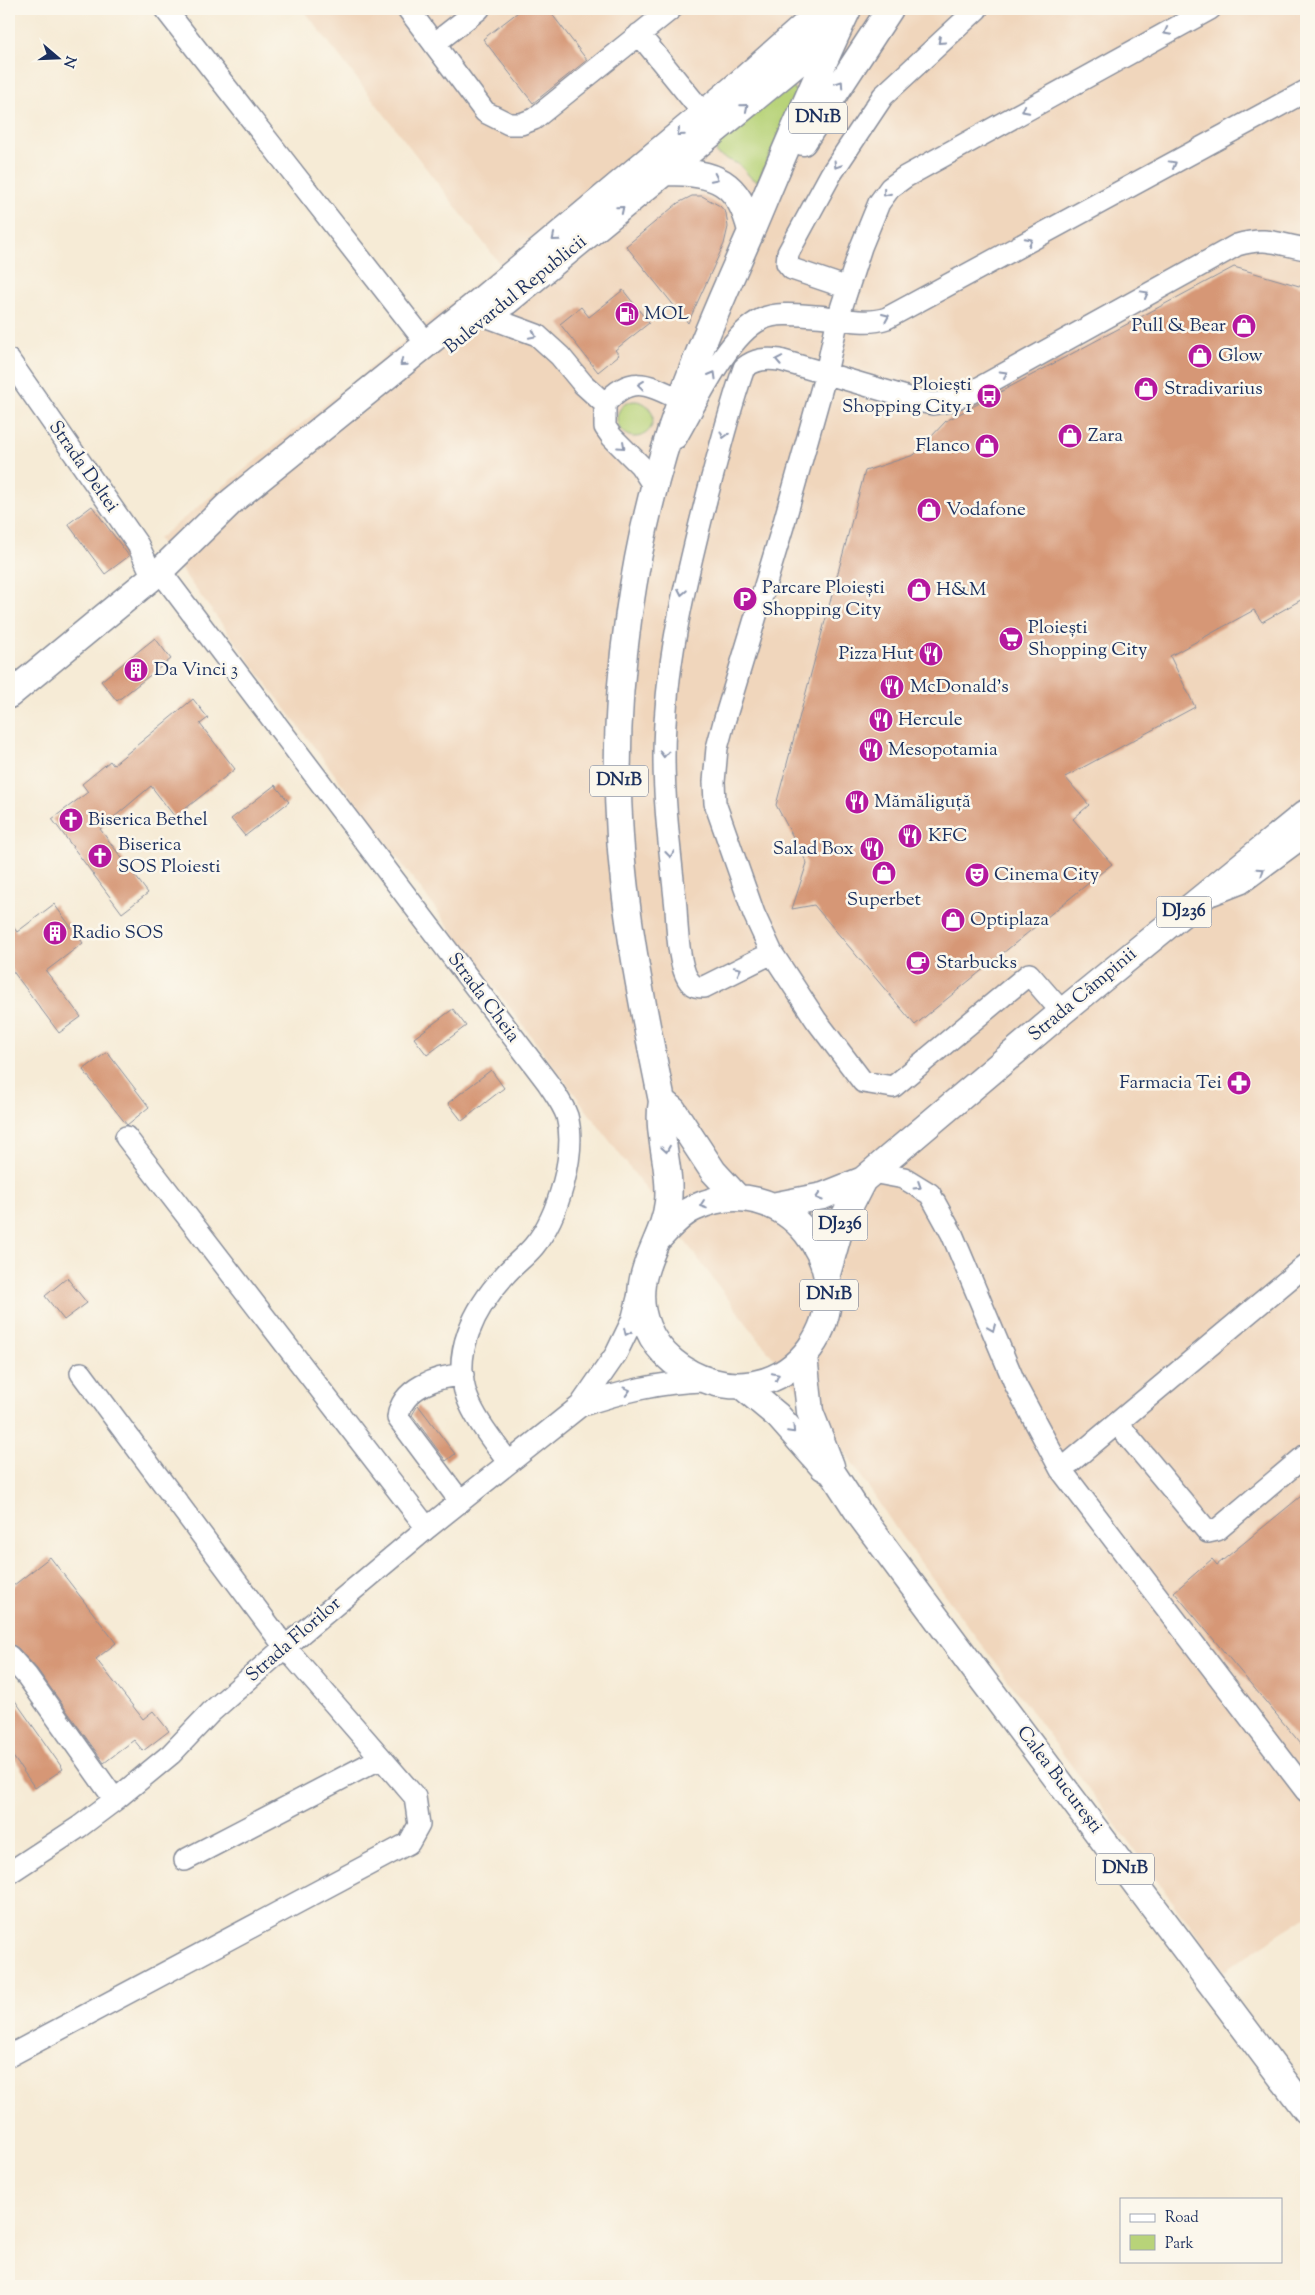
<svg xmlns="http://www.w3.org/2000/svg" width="1315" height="2295" viewBox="0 0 1315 2295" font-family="'Sorts Mill Goudy',serif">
<rect width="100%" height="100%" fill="#fbf7ec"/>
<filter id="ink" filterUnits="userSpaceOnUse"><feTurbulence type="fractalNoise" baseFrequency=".02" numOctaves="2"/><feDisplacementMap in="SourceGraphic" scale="10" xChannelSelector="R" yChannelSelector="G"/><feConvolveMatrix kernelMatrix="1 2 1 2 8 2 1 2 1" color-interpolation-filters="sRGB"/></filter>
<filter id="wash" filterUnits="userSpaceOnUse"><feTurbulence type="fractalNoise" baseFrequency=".0096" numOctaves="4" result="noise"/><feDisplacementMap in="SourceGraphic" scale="20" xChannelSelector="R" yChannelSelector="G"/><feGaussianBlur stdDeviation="1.12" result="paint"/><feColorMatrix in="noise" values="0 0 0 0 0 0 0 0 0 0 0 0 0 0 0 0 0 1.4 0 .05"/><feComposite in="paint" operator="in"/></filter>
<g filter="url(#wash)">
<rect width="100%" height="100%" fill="#f6ebd6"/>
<path fill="#f0d6bc" d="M303,9H1306V1917L1224,1971L901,1536L831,1431L756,1336L158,539L500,264Z"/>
<path fill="#b8d379" stroke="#6a816c" d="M785,86H793L797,94L758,181L751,178L740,165L716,154L719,143Z
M617 419a18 18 0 1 1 36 0a18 18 0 1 1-36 0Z"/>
<g id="blocks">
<path fill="#d69776" d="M522,9H548L587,60L533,103L483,39Z
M692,196H702L720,206L726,213L728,227L724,244L688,323L626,246L678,203Z
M1234,267L1306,288V597L1262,622L1254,610L1170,656L1195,707L1065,777L1089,805L1073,819L1112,864L915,1025L814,905L792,909L807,863L776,805L865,471L914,455L946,421Z
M623,290L649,323L615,350L619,355L598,372L560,324L581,307L589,317Z
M92,506L129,556L105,574L68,524Z
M155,638L171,659L117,701L101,681Z
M193,699L208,718L200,724L235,769L175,817L151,786L100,829L148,893L122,913L52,819L88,792L82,784L110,761L113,765Z
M275,785L289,802L245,836L231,819Z
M54,904L83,943L46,971L81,1017L59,1033L9,966V921L17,932Z
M453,1009L466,1026L427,1055L414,1038Z
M107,1052L149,1107L127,1125L83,1070Z
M491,1070L504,1088L462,1121L448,1103Z
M67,1278L87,1303L64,1320L45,1296Z
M418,1405L455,1454L446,1461L412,1415Z
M1306,1492V1750L1174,1592L1212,1559L1217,1565Z
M50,1557L116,1643L96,1659L143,1719L153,1711L169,1731L143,1751L134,1740L104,1763L37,1669L18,1648L9,1644V1589Z
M9,1692L63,1769L35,1788L9,1751Z"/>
</g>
</g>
<g filter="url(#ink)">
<use href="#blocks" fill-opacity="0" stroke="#888d9a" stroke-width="1"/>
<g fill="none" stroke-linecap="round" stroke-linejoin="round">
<defs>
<path id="minor" d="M165,9L427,344
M408,9L485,112L509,124H521L534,119L671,9
M639,34L703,113
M434,44L479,9
M848,288L792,269L787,263L788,253L831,174L883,96L977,9
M488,317L537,335L560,356L583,384L605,404
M9,360L138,545L153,577
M676,438C695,406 728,334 762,319C777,312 799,315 815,316C839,317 864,326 887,318L1306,91
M655,488L640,465L612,437L605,427V404C631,373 649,385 681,400
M160,571L548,1083C555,1094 563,1104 567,1116C577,1153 558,1217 534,1246C525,1257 513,1265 504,1276C475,1308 451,1353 467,1397C476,1421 494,1442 508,1462
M1213,894L1241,883L1306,835
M772,953L704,987C700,987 696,987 693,985C678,974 677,926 676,908C671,858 664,808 664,757C664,668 685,582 707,496C719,453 729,410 744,368C755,359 766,358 780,360L923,402L933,404L946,402L970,393L1237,245C1266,236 1277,244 1306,249
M1062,1012L1029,974L893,1087L863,1082L816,1020L772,953L754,914L715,803L714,782L717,748L724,722L783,526L826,373L838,318L861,247L879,203L890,188L905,177L1210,9
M126,1137L427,1528
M872,1172L904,1178L930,1194L952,1234L1016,1386L1061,1470L1306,1791
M580,1406C621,1392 660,1382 703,1381
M1117,1423L1208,1532L1217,1530L1306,1455
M1061,1470L1306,1265
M460,1501L398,1418C401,1388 437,1376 463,1375
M9,1656L27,1676L115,1800
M185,1860L381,1758
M9,1873L79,1827L115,1800L171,1754L211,1712L285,1647L427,1528L580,1406L616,1354L632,1321L639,1294
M9,2056L409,1843L419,1825L415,1797L285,1647L81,1373"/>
<path id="major" d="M803,142L890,9
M667,172C715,172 739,181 751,231
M506,302L833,34
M9,695L160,571L232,501L480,301L734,88L823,9
M662,1101L673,1110L713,1171L738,1198
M772,1206L823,1196L863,1180L1062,1012L1306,813
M660,1237C670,1226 681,1214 694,1208C783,1165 866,1270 810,1348C796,1367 776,1380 754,1384C696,1394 633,1347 642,1284C646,1255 665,1232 668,1202C672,1168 656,1134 662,1101C644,1013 626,926 620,836C610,692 633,533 682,397C702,342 726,288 750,234C782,158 813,83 848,9
M827,1274L842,1221L863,1180
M804,1356L810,1412L831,1466
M742,1386L778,1416L823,1467L832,1472L860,1515L973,1667L1306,2110"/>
</defs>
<use href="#minor" stroke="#888d9a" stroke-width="24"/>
<use href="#major" stroke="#888d9a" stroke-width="29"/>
<use href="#minor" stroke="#fff" stroke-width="21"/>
<use href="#major" stroke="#fff" stroke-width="26"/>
</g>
<defs><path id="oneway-chevron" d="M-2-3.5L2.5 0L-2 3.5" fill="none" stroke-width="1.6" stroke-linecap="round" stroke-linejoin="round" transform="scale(1.25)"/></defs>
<g stroke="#8d97ae">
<use href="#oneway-chevron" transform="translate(1167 32) rotate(152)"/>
<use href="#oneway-chevron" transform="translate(941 41) rotate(138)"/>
<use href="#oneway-chevron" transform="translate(840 84) rotate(-56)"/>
<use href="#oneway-chevron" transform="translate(745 107) rotate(-40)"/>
<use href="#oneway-chevron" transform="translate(1025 110) rotate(152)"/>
<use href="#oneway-chevron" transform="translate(680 133) rotate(140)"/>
<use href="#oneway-chevron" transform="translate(1173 164) rotate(-29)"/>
<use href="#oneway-chevron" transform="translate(837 165) rotate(122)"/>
<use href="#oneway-chevron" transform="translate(715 178) rotate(26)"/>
<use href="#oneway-chevron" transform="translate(886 193) rotate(129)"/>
<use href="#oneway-chevron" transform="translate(621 209) rotate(-39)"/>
<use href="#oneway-chevron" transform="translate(555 238) rotate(140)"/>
<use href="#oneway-chevron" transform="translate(1029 241) rotate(-28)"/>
<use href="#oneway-chevron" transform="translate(1145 294) rotate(-29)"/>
<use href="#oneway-chevron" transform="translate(886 317) rotate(-23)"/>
<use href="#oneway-chevron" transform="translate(533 335) rotate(26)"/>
<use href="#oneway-chevron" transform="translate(779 360) rotate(-169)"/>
<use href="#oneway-chevron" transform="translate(403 363) rotate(141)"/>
<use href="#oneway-chevron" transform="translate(1004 374) rotate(-30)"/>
<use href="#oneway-chevron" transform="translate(713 375) rotate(-60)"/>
<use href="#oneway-chevron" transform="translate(641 385) rotate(-173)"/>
<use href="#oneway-chevron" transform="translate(724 435) rotate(105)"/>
<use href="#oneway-chevron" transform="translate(622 446) rotate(42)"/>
<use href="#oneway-chevron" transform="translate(682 592) rotate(101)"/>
<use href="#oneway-chevron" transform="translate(664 754) rotate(92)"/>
<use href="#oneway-chevron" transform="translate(670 854) rotate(84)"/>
<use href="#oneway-chevron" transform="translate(1261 871) rotate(-34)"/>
<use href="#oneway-chevron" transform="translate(738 970) rotate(-26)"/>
<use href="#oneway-chevron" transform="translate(666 1149) rotate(81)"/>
<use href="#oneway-chevron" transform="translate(918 1186) rotate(32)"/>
<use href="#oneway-chevron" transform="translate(819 1197) rotate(163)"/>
<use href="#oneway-chevron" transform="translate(703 1205) rotate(161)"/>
<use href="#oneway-chevron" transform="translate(992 1328) rotate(67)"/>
<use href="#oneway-chevron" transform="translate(627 1332) rotate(115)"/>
<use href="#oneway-chevron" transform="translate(776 1376) rotate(-26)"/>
<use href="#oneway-chevron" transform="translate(627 1391) rotate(-15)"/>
<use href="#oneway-chevron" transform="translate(792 1430) rotate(47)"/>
</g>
</g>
<defs>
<symbol id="fuel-disc" viewBox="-11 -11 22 22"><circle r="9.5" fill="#b5179e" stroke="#fbf7ec"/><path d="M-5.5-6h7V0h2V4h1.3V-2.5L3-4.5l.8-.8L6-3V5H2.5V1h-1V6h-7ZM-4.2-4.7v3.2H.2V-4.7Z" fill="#fff"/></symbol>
<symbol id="shop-disc" viewBox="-11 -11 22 22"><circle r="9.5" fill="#b5179e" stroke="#fbf7ec"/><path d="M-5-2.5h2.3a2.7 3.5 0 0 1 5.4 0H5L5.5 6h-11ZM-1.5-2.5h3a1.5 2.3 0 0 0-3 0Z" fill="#fff"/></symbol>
<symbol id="bus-disc" viewBox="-11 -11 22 22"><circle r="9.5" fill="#b5179e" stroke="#fbf7ec"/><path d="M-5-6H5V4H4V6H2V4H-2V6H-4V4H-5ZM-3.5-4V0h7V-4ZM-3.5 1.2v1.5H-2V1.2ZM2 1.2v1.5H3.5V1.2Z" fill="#fff"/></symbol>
<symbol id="parking-disc" viewBox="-11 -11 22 22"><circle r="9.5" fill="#b5179e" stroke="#fbf7ec"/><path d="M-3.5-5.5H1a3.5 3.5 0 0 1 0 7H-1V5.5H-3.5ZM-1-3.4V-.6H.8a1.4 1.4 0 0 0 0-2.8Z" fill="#fff"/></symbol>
<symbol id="supermarket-disc" viewBox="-11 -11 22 22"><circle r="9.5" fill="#b5179e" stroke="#fbf7ec"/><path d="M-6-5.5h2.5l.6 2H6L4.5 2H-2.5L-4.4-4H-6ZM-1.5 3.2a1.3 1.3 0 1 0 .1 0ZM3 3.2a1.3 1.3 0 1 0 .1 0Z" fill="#fff"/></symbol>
<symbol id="restaurant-disc" viewBox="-11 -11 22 22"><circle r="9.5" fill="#b5179e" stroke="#fbf7ec"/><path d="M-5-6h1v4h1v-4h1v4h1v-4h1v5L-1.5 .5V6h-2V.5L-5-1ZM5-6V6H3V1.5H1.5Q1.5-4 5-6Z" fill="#fff"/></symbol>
<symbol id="building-disc" viewBox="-11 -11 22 22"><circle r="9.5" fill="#b5179e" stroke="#fbf7ec"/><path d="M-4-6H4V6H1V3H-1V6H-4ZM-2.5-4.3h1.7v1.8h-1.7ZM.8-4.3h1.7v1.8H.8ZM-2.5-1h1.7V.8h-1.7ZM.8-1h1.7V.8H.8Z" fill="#fff"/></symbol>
<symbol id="church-disc" viewBox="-11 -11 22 22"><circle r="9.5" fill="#b5179e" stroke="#fbf7ec"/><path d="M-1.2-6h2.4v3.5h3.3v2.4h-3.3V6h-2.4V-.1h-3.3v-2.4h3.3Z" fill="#fff"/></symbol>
<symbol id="theatre-disc" viewBox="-11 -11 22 22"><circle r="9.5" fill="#b5179e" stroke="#fbf7ec"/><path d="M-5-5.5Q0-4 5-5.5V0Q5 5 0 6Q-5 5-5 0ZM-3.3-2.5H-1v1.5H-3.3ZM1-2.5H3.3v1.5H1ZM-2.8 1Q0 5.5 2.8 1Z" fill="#fff"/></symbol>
<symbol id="cafe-disc" viewBox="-11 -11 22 22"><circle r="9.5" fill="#b5179e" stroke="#fbf7ec"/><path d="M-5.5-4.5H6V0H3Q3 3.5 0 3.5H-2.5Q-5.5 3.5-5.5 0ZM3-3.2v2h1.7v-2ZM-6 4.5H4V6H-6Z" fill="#fff"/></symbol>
<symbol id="pharmacy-disc" viewBox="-11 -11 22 22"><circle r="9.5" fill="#b5179e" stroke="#fbf7ec"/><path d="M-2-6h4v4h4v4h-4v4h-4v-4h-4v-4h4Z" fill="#fff"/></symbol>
</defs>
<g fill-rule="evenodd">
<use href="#fuel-disc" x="613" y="300" width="28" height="28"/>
<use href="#shop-disc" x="1230" y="312" width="28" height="28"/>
<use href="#shop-disc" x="1186" y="342" width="28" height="28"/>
<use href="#shop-disc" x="1132" y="375" width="28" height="28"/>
<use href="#bus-disc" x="975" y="382" width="28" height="28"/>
<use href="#shop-disc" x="1056" y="422" width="28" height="28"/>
<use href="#shop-disc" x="973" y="432" width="28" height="28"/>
<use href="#shop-disc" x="915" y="496" width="28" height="28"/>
<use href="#shop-disc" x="905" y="576" width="28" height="28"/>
<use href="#parking-disc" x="731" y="585" width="28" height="28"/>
<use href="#supermarket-disc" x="997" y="625" width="28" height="28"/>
<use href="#restaurant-disc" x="917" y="640" width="28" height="28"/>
<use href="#building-disc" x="122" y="656" width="28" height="28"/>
<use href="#restaurant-disc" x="878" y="673" width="28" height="28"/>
<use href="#restaurant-disc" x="867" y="706" width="28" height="28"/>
<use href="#restaurant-disc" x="857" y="736" width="28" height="28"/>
<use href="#restaurant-disc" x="843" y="788" width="28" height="28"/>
<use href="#church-disc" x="57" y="806" width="28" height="28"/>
<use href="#restaurant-disc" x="896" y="822" width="28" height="28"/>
<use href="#restaurant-disc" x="858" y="835" width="28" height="28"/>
<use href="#church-disc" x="86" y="842" width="28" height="28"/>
<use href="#shop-disc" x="870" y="859" width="28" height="28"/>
<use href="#theatre-disc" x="963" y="861" width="28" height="28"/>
<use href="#shop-disc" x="939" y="906" width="28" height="28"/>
<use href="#building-disc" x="41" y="919" width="28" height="28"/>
<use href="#cafe-disc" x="904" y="949" width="28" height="28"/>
<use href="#pharmacy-disc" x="1225" y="1069" width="28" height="28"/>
</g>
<g text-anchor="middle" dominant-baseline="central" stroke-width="5" stroke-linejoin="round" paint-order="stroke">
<g fill="#fbf7ec" stroke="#5e6b89" stroke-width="1">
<rect x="789" y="102.5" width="58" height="31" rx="4"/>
<rect x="590" y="765.5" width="58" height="31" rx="4"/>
<rect x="1156.5" y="896.5" width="55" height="31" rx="4"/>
<rect x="812.5" y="1209.5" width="55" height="31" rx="4"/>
<rect x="800" y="1279.5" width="58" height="31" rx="4"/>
<rect x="1096" y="1853.5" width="58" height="31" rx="4"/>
</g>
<g font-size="18" font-weight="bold" fill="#1b2f5e">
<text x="818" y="118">DN1B</text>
<text x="619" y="781">DN1B</text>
<text x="1184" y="912">DJ236</text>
<text x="840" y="1225">DJ236</text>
<text x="829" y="1295">DN1B</text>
<text x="1125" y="1869">DN1B</text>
</g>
<g font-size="19" fill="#1b2f5e" stroke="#fbf7ec">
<text transform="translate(516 295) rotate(-39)">Bulevardul Republicii</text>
<text transform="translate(83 467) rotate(55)">Strada Deltei</text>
<text transform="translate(1083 995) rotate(-40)">Strada Câmpinii</text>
<text transform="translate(483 998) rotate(53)">Strada Cheia</text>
<text transform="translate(294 1640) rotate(-41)">Strada Florilor</text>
<text transform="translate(1059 1780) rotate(53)">Calea București</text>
</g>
<g font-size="19" fill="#1b2f5e" stroke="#fbf7ec" text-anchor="start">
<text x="644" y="314">MOL</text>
<text x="1226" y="326" text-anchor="end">Pull &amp; Bear</text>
<text x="1218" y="356">Glow</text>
<text x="972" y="385" text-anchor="end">Ploiești<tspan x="972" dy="22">Shopping City 1</tspan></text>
<text x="1164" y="389">Stradivarius</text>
<text x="1088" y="436">Zara</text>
<text x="970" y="446" text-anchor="end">Flanco</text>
<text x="946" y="510">Vodafone</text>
<text x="762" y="588">Parcare Ploiești<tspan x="762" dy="22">Shopping City</tspan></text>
<text x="936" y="590">H&amp;M</text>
<text x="1028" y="628">Ploiești<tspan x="1028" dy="22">Shopping City</tspan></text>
<text x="914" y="654" text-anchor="end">Pizza Hut</text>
<text x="154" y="670">Da Vinci 3</text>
<text x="910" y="687">McDonald's</text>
<text x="898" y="720">Hercule</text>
<text x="888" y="750">Mesopotamia</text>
<text x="874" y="802">Mămăliguță</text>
<text x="88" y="820">Biserica Bethel</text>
<text x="928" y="836">KFC</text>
<text x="118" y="845">Biserica<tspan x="118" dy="22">SOS Ploiesti</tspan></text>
<text x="854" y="849" text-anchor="end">Salad Box</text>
<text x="994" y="875">Cinema City</text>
<text x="884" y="900" text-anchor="middle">Superbet</text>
<text x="970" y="920">Optiplaza</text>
<text x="72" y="933">Radio SOS</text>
<text x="936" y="963">Starbucks</text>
<text x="1222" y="1083" text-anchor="end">Farmacia Tei</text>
</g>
</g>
<rect width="1315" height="2295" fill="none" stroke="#fbf7ec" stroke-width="30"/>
<rect x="1120" y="2198" width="162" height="65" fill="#fbf7ec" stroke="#a1a7b3"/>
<rect x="1130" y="2214" width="25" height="8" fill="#ffffff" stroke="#a1a7b3"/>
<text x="1165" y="2222" font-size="15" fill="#1b2f5e">Road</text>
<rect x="1130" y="2235" width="25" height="15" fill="#b8d379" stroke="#a1a7b3"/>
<text x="1165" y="2248" font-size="15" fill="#1b2f5e">Park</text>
<g transform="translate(58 58) rotate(109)" stroke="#fbf7ec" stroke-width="4" paint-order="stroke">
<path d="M0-4L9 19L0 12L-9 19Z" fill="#1b2f5e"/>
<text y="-8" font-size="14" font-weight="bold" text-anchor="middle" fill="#1b2f5e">N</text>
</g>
</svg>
